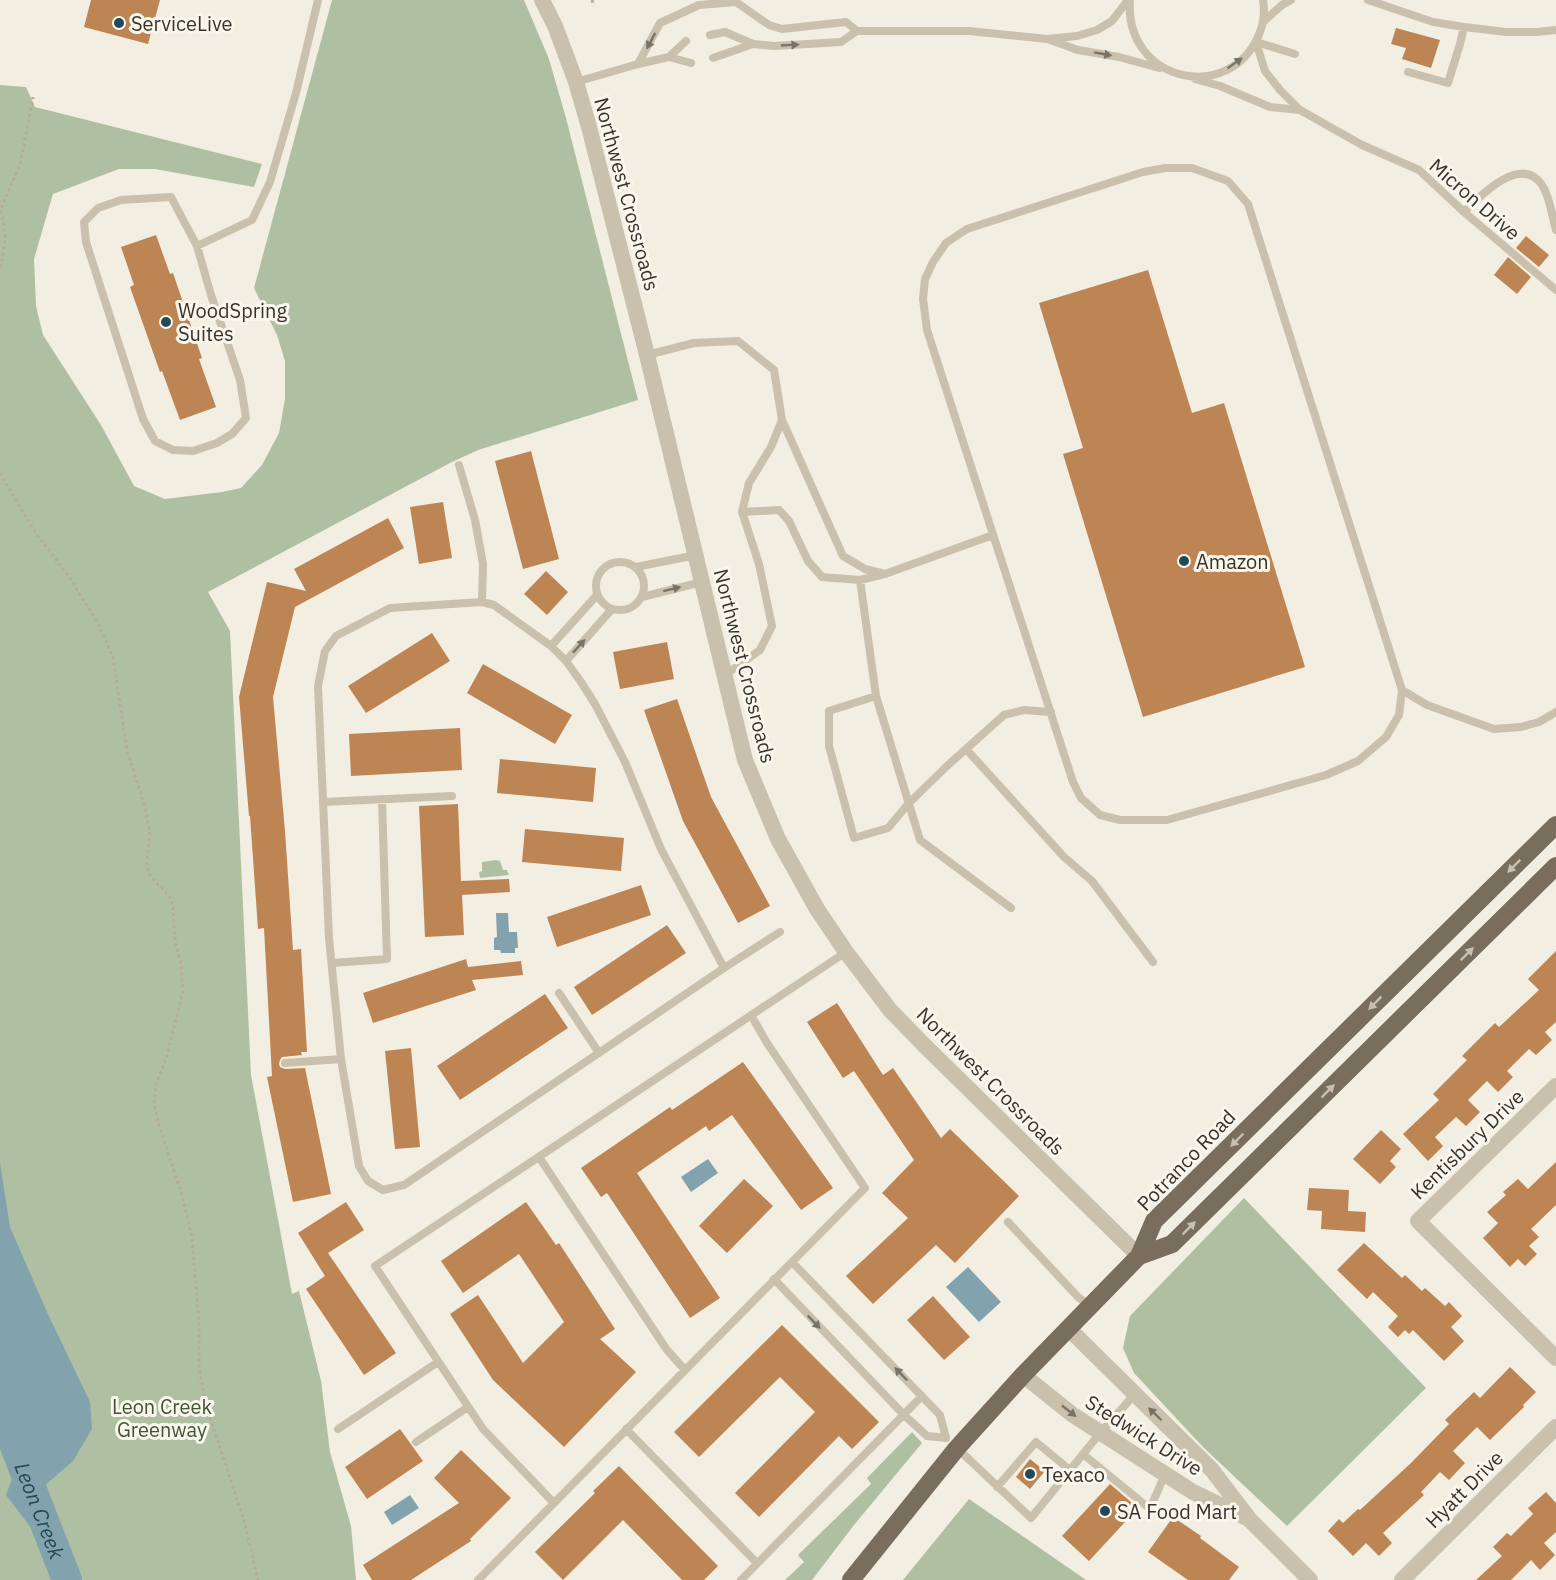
<svg xmlns="http://www.w3.org/2000/svg" width="1556" height="1580" viewBox="0 0 1556 1580" font-family="'IBM Plex Sans',sans-serif">
<rect width="100%" height="100%" fill="#f2eee1"/>
<path fill="#afc0a2" d="M332,0H524L549,59L566,118L638,400L478,450L450,463L208,592L230,631L251,1075L292,1294L299,1291L321,1381L330,1452L351,1526L356,1580H0V85L26,87L35,107L262,164L254,187L155,169H119L53,194L34,259L36,306L43,335L101,425L134,486L165,499L222,492L241,488L262,465L279,433L285,399V361L277,335L254,288Z
M496,860L500,861L503,870H507L509,875L480,878L479,872L482,871V862Z
M1244,1198L1426,1388L1287,1526L1203,1447L1134,1373L1123,1348L1130,1316Z
M912,1432L922,1443L854,1525L812,1580H785L804,1562L798,1555L871,1484L867,1478Z
M969,1499L1086,1580H903Z"/>
<path fill="#82a2ad" d="M496,913H508L509,932H517L518,948H515V953H501L500,950H494V938L497,937Z
M708,1159L718,1173L691,1192L681,1177Z
M0,1163L10,1227L47,1312L90,1402L92,1429L73,1461L43,1487L34,1505L32,1529L6,1495L14,1474L0,1437Z
M968,1267L1001,1302L979,1322L946,1287Z
M410,1495L419,1508L392,1525L384,1512Z"/>
<g fill="none" stroke-linecap="round" stroke-linejoin="round">
<path stroke="#82a2ad" stroke-width="30" id="s1" d="M0,1408L67,1580"/>
</g>
<path fill="#bd8454" d="M91,0H160L148,44L84,27Z
M1396,28L1440,40L1431,68L1402,59L1406,48L1391,44Z
M156,235L170,274L173,273L202,358L199,359L216,407L180,420L162,371L160,372L130,287L134,285L121,247Z
M1526,236L1549,255L1539,267L1516,248Z
M1508,257L1531,277L1517,294L1494,275Z
M1148,270L1192,413L1224,403L1305,667L1143,717L1063,454L1083,448L1039,303Z
M531,451L559,559L523,569L495,461Z
M443,502L452,558L419,564L410,507Z
M388,518L404,548L295,607L273,697L285,831L293,950L301,949L307,1052H301L302,1055L282,1057L280,1060L279,1064L280,1067L285,1069L305,1068L331,1194L293,1202L267,1077L272,1076L264,928L258,929L250,816H249L239,697L267,582L306,591L294,569Z
M546,571L568,592L547,615L524,594Z
M432,633L450,661L366,713L348,686Z
M667,642L674,679L620,689L613,652Z
M483,664L572,715L555,744L467,693Z
M677,699L711,797L770,906L738,923L683,821L644,710Z
M460,728L462,770L351,776L349,734Z
M500,759L596,768L593,802L497,793Z
M458,804L461,881L509,879L510,892L462,895L464,935L425,937L419,806Z
M525,829L624,838L621,871L522,862Z
M641,885L651,915L557,947L547,917Z
M667,925L686,953L592,1015L574,987Z
M1556,951V1022L1545,1032L1552,1040L1536,1055L1529,1049L1507,1071L1513,1077L1498,1092L1487,1081L1468,1100L1480,1112L1466,1126L1456,1117L1435,1137L1443,1146L1428,1161L1403,1134L1439,1100L1433,1094L1467,1060L1462,1056L1495,1023L1499,1027L1539,990L1528,979Z
M466,959L468,967L521,961L523,975L472,980L476,990L373,1023L363,993Z
M545,994L568,1028L460,1100L437,1066Z
M837,1003L883,1075L893,1068L941,1138L950,1129L1019,1196L955,1263L936,1245L873,1304L846,1276L908,1218L882,1193L914,1160L854,1071L843,1078L807,1022Z
M411,1048L420,1147L395,1149L385,1051Z
M743,1062L833,1188L801,1210L732,1115L709,1131L706,1126L637,1173L720,1298L690,1318L607,1193L601,1197L581,1168L670,1107L672,1110Z
M1381,1130L1401,1149L1390,1161L1396,1167L1380,1184L1353,1159Z
M1556,1162V1205L1531,1229L1539,1237L1529,1246L1537,1254L1525,1266L1518,1259L1510,1267L1483,1238L1498,1223L1487,1212L1506,1195L1503,1192L1518,1179L1528,1189Z
M744,1179L773,1206L727,1253L699,1226Z
M1309,1188L1349,1190L1348,1211L1366,1212L1365,1232L1321,1229L1322,1211L1307,1210Z
M346,1202L364,1230L328,1253L396,1353L364,1375L306,1289L325,1276L298,1233Z
M526,1202L556,1245L559,1243L615,1329L600,1339L636,1372L564,1447L493,1380L450,1314L478,1295L523,1363L564,1322L519,1254L463,1293L441,1261Z
M1364,1243L1402,1278L1405,1275L1422,1291L1425,1288L1445,1306L1449,1302L1462,1316L1451,1327L1464,1341L1444,1361L1413,1330L1409,1334L1405,1330L1398,1337L1388,1327L1398,1316L1373,1292L1367,1299L1337,1270Z
M933,1296L970,1337L944,1360L907,1320Z
M782,1325L879,1422L852,1449L839,1436L759,1517L735,1493L815,1412L780,1377L699,1457L674,1432Z
M1510,1367L1536,1392L1523,1405L1524,1407L1490,1440L1477,1427L1453,1451L1465,1463L1449,1480L1440,1472L1421,1492L1424,1495L1383,1533L1392,1543L1379,1556L1366,1543L1353,1556L1328,1531L1339,1519L1343,1523L1358,1509L1360,1510L1411,1463L1449,1424L1445,1420L1474,1392L1480,1398Z
M400,1429L423,1461L367,1499L345,1467Z
M461,1450L511,1498L470,1539L471,1541L411,1580H372L363,1565L459,1503L434,1478Z
M1030,1459L1045,1471L1030,1489L1016,1477Z
M619,1466L718,1566L704,1580H682L623,1520L563,1580L535,1552L595,1493L593,1491Z
M1110,1484L1138,1508L1089,1561L1062,1536Z
M1546,1492L1556,1503V1532L1544,1543L1555,1555L1540,1570L1531,1560L1511,1580H1476L1502,1556L1493,1547L1507,1533L1511,1536L1533,1514L1528,1508Z
M1173,1517L1201,1536L1200,1538L1239,1567L1229,1580H1188L1148,1552Z"/>
<g fill="none" stroke-linecap="round" stroke-linejoin="round">
<path stroke="#b5ab98" stroke-width="3" stroke-dasharray="3 3" stroke-linecap="butt" d="M592,0L594,6
M0,267L3,256L5,237L1,208L20,165L33,97
M0,473L33,529L69,577L98,623L113,658L127,750L144,803L150,832L147,860V867L151,877L169,896L173,905L175,941L181,964L183,991L166,1059L156,1084L154,1102L158,1122L182,1195L192,1238L199,1322V1368L207,1408L245,1524L258,1580"/>
<path stroke="#c9c0ad" stroke-width="8" d="M1130,0C1124,83 1232,106 1260,32C1264,21 1265,11 1263,0
M1368,0L1433,22L1464,27L1506,32H1537L1556,30
M1263,22L1282,5L1291,0
M710,35L725,32L753,44
M1050,40L1078,50L1119,57L1159,68
M1256,42L1265,71L1280,90L1300,110L1362,145L1419,170L1464,212L1556,290
M1256,42L1295,54
M669,57L686,41
M713,58L753,44L774,46L841,42L857,31H969L1047,39L1077,36L1097,30L1112,21L1128,0
M638,64L660,23L699,5L736,2L769,25L782,29L846,22L857,31
M1408,72L1448,83L1460,44L1464,27
M1195,79L1220,86L1270,107L1300,110
M576,82L638,64L669,57L691,63
M1165,168H1192L1228,181L1248,204L1402,690L1399,715L1386,737L1358,761L1326,775L1167,820H1120L1100,815L1081,798L1073,782L927,330L923,299L925,279L933,262L946,243L967,229L1143,172Z
M171,197L197,246L211,295L240,380L246,418L232,434L217,443L193,451L173,450L155,441L143,419L86,242L84,222L98,208L121,200Z
M1464,212C1481,195 1521,154 1542,185C1550,197 1552,216 1556,230
M197,246L252,220L270,182L296,93L318,0
M647,355L694,343L738,341L774,370L782,420L771,447L749,483L742,512L759,564L772,626L760,650L725,675
M782,420L843,556L865,569L885,574L993,535
M459,465L475,520L483,564L482,602
M742,512L779,510L789,521L808,561L822,577L860,580L881,575
M596 586a24 24 0 1 1 48 0a24 24 0 1 1-48 0Z
M636,567L696,555
M860,580L876,696L920,840L1011,908
M642,597L702,582
M551,646L597,595
M566,661L612,609
M1402,690L1427,705L1494,729L1521,727L1539,722L1556,712
M876,696L829,711V746L854,838L888,828L909,803L947,766L1004,715L1024,710L1051,712
M966,749L1064,857L1092,881L1153,962
M323,802L452,796
M332,963L387,959L382,800
M724,968L661,849L625,762L595,704L581,682L566,661L551,646L494,605L482,602L390,608L336,636L325,651L318,686L329,938L341,1059L359,1166L368,1181L383,1190L404,1185L724,968L780,932
M559,993L599,1053
M285,1063L341,1059
M539,1157L667,1350L685,1370
M1008,1222L1078,1297L1090,1306
M774,1279L904,1415L927,1436L946,1438L940,1415L792,1262
M338,1429L438,1362
M626,1429L757,1563
M416,1442L468,1407
M957,1448L1031,1518L1101,1432L1135,1394
M1083,1454L1150,1509L1165,1474
M997,1487L1036,1442L1070,1470
M553,1502L483,1429L375,1266L846,952
M478,1580L865,1188L767,1043L751,1015
M741,1580L922,1396"/>
<path stroke="#c9c0ad" stroke-width="16" d="M542,0L555,26L576,82L589,127L647,355L745,760L778,839L817,909L846,952L890,1010L923,1044L1139,1256
M1556,1086L1418,1221L1556,1358
M1068,1328L1212,1470L1250,1520L1310,1580
M1023,1375L1073,1415L1193,1492L1247,1518
M1402,1580L1556,1427"/>
<path stroke="#796d5e" stroke-width="18" d="M1139,1256L1172,1244L1556,866
M851,1580L957,1448L1023,1375L1139,1256L1154,1221L1556,825"/>
</g>
<defs><path id="oneway-solid" d="M-6-.8H1V-3.2L6.5 0L1 3.2V.8H-6Z" transform="scale(1.5)"/></defs>
<g fill="#797266">
<use href="#oneway-solid" transform="translate(651 41) rotate(118)"/>
<use href="#oneway-solid" transform="translate(790 45) rotate(-3)"/>
<use href="#oneway-solid" transform="translate(1103 54) rotate(10)"/>
<use href="#oneway-solid" transform="translate(1235 63) rotate(-35)"/>
<use href="#oneway-solid" transform="translate(672 589) rotate(-14)"/>
<use href="#oneway-solid" transform="translate(579 646) rotate(-48)"/>
<use href="#oneway-solid" transform="translate(814 1322) rotate(46)"/>
<use href="#oneway-solid" transform="translate(901 1374) rotate(-134)"/>
<use href="#oneway-solid" transform="translate(1069 1411) rotate(38)"/>
<use href="#oneway-solid" transform="translate(1155 1414) rotate(-136)"/>
</g>
<g fill="#c6c0b4">
<use href="#oneway-solid" transform="translate(1514 866) rotate(135)"/>
<use href="#oneway-solid" transform="translate(1467 954) rotate(-45)"/>
<use href="#oneway-solid" transform="translate(1375 1003) rotate(135)"/>
<use href="#oneway-solid" transform="translate(1328 1091) rotate(-45)"/>
<use href="#oneway-solid" transform="translate(1237 1140) rotate(135)"/>
<use href="#oneway-solid" transform="translate(1189 1228) rotate(-45)"/>
</g>
<g fill="#234957" stroke="#f9f7ed" stroke-width="2">
<circle cx="119" cy="23" r="6"/>
<circle cx="166" cy="322" r="6"/>
<circle cx="1184" cy="561" r="6"/>
<circle cx="1030" cy="1474" r="6"/>
<circle cx="1105" cy="1511" r="6"/>
</g>
<g text-anchor="middle" dominant-baseline="central" stroke-width="6" stroke-linejoin="round" paint-order="stroke">
<g font-size="20" fill="#38322b" stroke="#f9f7ed" text-anchor="start">
<text x="131" y="23">ServiceLive</text>
<text x="178" y="310">WoodSpring<tspan x="178" dy="23">Suites</tspan></text>
<text x="1196" y="561">Amazon</text>
<text x="1042" y="1474">Texaco</text>
<text x="1117" y="1511">SA Food Mart</text>
</g>
<g font-size="20" fill="#38322b" stroke="#f9f7ed">
<text transform="translate(627 194) rotate(75)">Northwest Crossroads</text>
<text transform="translate(1475 199) rotate(41)">Micron Drive</text>
<text transform="translate(745 666) rotate(76)">Northwest Crossroads</text>
<text transform="translate(991 1081) rotate(45)">Northwest Crossroads</text>
<text transform="translate(1467 1144) rotate(-44)">Kentisbury Drive</text>
<text transform="translate(1186 1160) rotate(-46)">Potranco Road</text>
<text transform="translate(1144 1435) rotate(32)">Stedwick Drive</text>
<text transform="translate(1464 1489) rotate(-45)">Hyatt Drive</text>
</g>
<g font-size="20" fill="#405531" stroke="#f9f7ed">
<text x="162" y="1406">Leon Creek<tspan x="162" dy="23">Greenway</tspan></text>
</g>
<g font-size="21" font-style="italic" fill="#234957" stroke="#f9f7ed">
<text stroke="none"><textPath href="#s1" startOffset="110">Leon Creek</textPath></text>
</g>
</g>
</svg>
